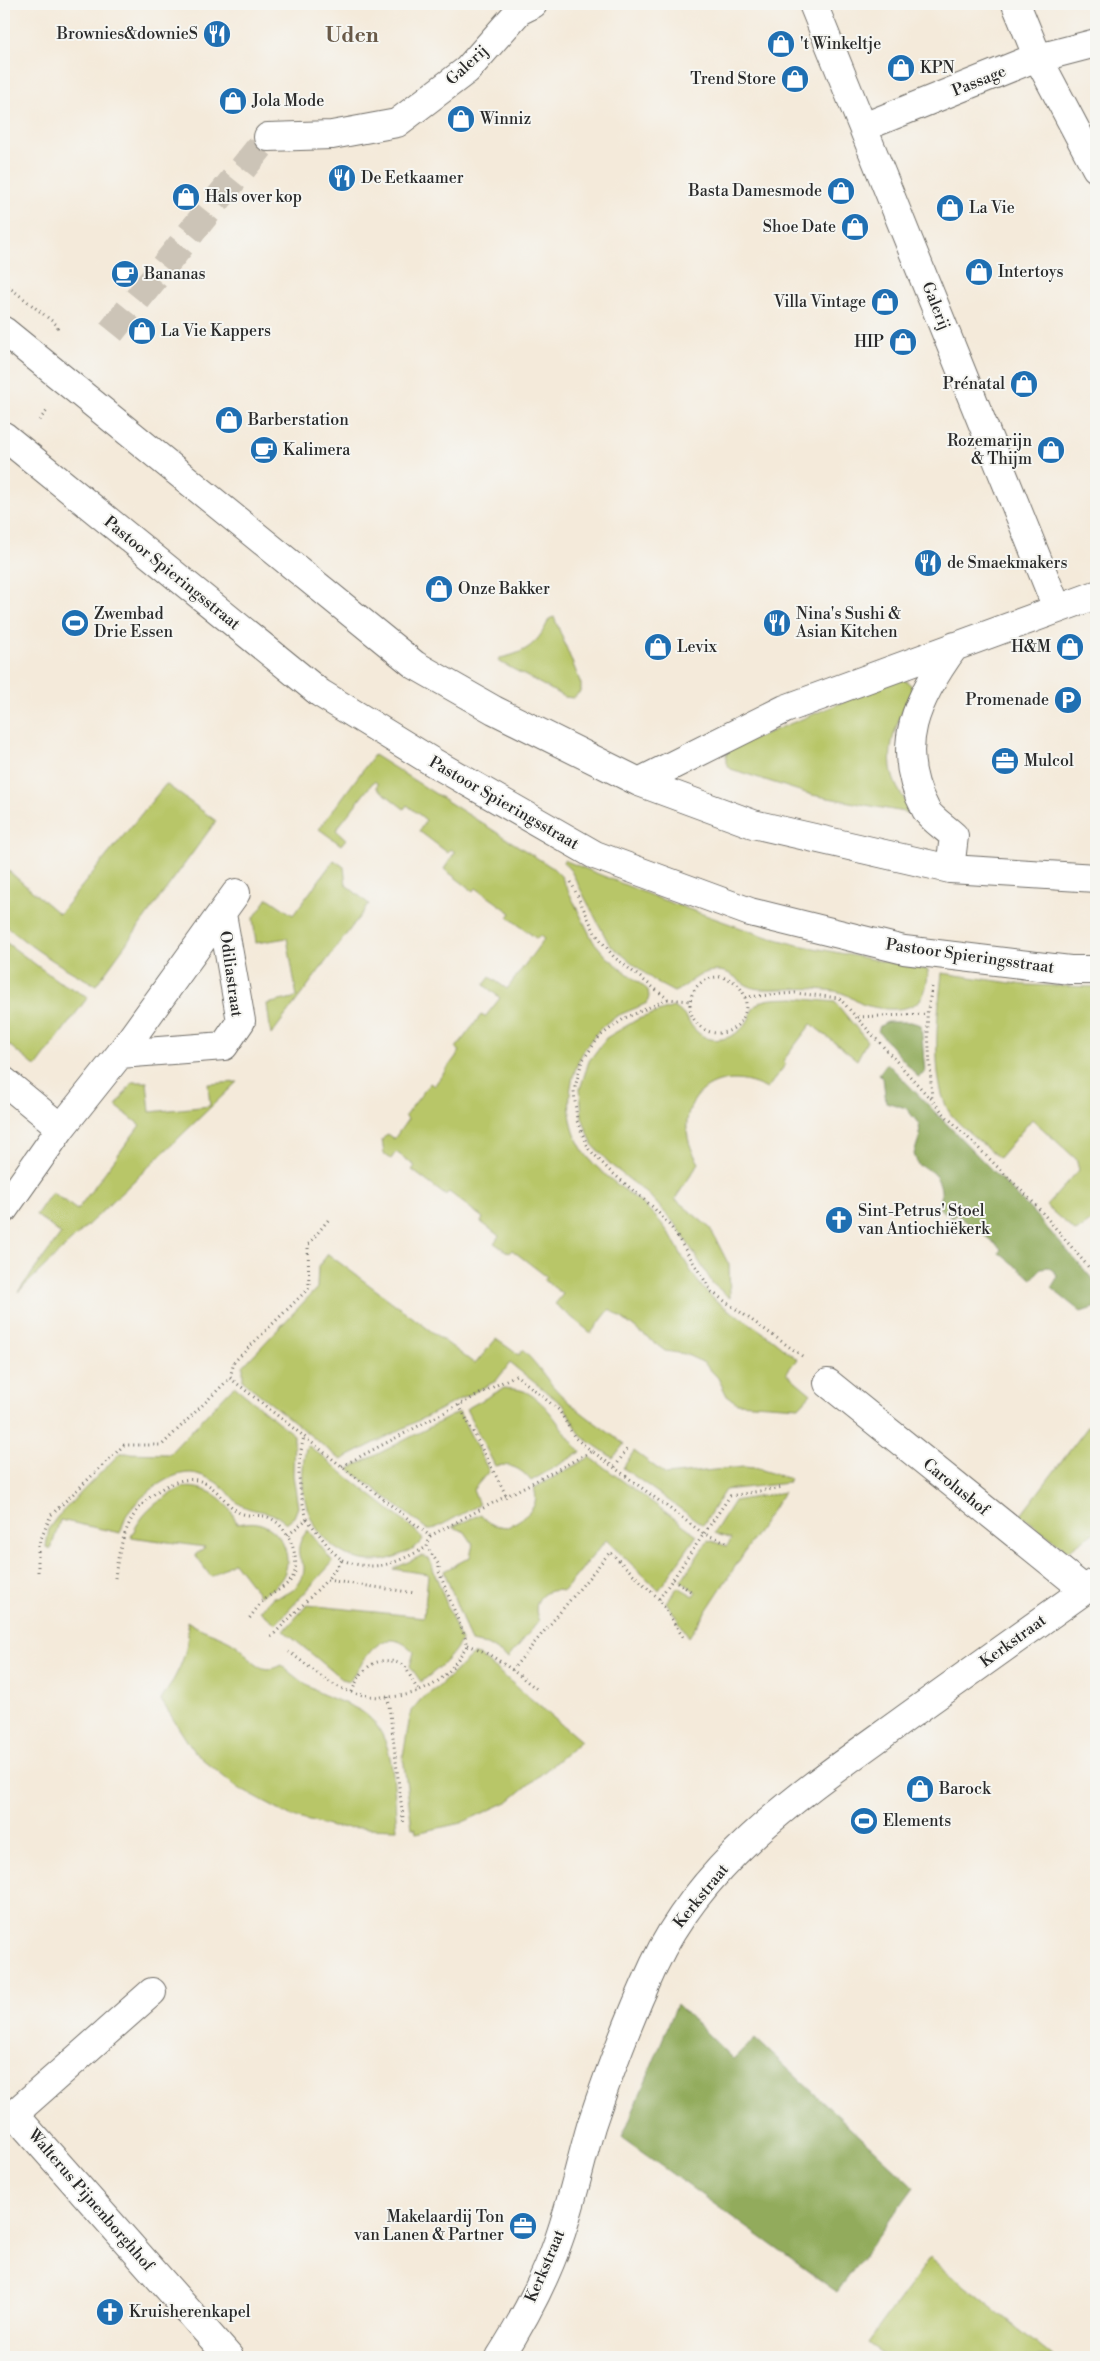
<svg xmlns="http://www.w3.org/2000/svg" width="1100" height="2361" viewBox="0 0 1100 2361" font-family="'Libre Bodoni',serif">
<rect width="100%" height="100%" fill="#f6f6f2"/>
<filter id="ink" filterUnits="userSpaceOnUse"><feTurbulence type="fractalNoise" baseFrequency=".02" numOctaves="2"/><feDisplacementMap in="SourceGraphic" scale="10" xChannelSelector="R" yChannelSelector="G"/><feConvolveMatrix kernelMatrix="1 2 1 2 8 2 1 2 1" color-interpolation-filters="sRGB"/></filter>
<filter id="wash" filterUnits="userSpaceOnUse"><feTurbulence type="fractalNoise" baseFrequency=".0096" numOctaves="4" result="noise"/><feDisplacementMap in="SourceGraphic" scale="20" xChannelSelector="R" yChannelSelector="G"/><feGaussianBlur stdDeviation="1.12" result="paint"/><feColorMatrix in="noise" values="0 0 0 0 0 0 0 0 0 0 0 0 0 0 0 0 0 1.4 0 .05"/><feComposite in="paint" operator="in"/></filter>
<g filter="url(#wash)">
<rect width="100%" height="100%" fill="#f4eada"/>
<path fill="#b8c668" stroke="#72784a" d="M554,617L581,684V691L573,698L565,697L498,661L500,658C526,653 539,643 549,619Z
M897,680H905L911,685L912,693C897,720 882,754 896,785C900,794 909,803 909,813L812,795L731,769L726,763V755L731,748Z
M374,755L553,868L561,876L593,941L607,957L648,990L649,997L647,1003C636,1009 623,1012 612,1019C571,1048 554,1114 587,1156C606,1180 634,1194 655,1216C676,1237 684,1266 703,1288C719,1307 742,1317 761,1331C773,1339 785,1350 797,1359L786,1373L811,1394L799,1407L737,1403L727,1396L718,1378L704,1363L685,1354L665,1351L610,1309L591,1333L555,1304L563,1294L544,1280L547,1277L512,1250L509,1253L494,1243L499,1236L481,1222L483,1218L449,1192L445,1195L412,1170L415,1166L396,1152L391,1159L384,1154L382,1140L387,1134L394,1139L408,1119L405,1116L430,1083L434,1086L460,1051L456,1048L481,1015L485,1017L500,998L484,985L490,977L507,989L544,939L540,936L537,939L508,917L511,913L476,888L473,891L444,869L455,852L451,849L448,853L419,831L426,820L407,805L404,809L376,787L378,784L374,781L336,830L346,839L341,845L319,829Z
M166,784L216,821L96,985C63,968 32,949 4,924V867L59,914Z
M334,860L344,867L346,885L369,904L271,1035L267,1004L297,997L287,938L256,943L253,919L268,898L293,915Z
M564,860L655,897L761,935L798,945L928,970C928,977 927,986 924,993C916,1015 880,1010 862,1004C855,1001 849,995 842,993C834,990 824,990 816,989C801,987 761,992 751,987C736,981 733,970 714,971C697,972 689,986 674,992L657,983L609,944L571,871L563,862Z
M4,941L58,981L88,997L36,1067L4,1041Z
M942,973L1025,985L1096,987V1218L1076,1232L1046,1206L1079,1170L1076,1159L1032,1119L999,1158C987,1147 954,1122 948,1110C930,1076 938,1011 942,973Z
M794,998L835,1002L867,1041L857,1060L811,1024L783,1061L786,1064L767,1089C710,1059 664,1110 699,1163L675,1199L710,1228L729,1265L730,1298L713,1284L677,1226L649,1195L611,1165L592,1144L582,1117L580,1089L589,1061L606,1038L638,1019L673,1007C688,1013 690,1032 707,1038C721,1043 739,1035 747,1022C751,1017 751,1009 756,1005C764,997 783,999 794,998Z
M132,1082H147L150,1112L210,1106L208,1084L237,1082L18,1292L61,1234L36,1215L52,1192L77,1210L140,1125L116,1106Z
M328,1254L475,1364L496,1339L519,1355L522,1350C536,1362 541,1372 552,1385C569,1406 602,1427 624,1444L613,1458L581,1436L564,1406L510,1363L496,1381L341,1460L243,1381V1366L317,1288L318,1267Z
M234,1386L294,1435L293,1475L298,1507L294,1517L286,1523C270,1508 257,1514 241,1505C235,1502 231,1495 227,1491C220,1484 210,1478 200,1475C177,1465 142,1494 129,1512C124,1517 123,1527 120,1533L60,1520L51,1549L46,1547L49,1528L58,1516L120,1453L169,1454Z
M504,1388C510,1389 519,1389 524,1391C550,1403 562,1433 581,1452L531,1481C522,1469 510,1463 495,1466L466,1409Z
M459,1412L489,1471L473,1490L479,1505L432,1530H428L349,1469Z
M1096,1416V1531L1068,1551L1021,1515Z
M309,1446L416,1531L423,1539C417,1549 406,1552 395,1557C360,1570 325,1550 310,1516C301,1494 301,1470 306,1448Z
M634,1451L666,1475L743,1467L755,1468L790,1479L788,1483L725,1490L703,1525L623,1468Z
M590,1457L697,1535L659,1590L606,1540L564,1591C543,1587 530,1602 539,1621L508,1658L487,1645L471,1642L444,1571L470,1557L473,1544L465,1532L452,1527L481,1514C487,1525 497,1526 508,1527C524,1517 541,1509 534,1488Z
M184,1487C210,1487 228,1499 237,1524C245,1523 253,1521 261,1524C284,1531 296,1563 279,1582C275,1588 266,1592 260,1596L234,1562L211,1577L195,1555L205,1547L131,1537C142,1511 159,1499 184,1487Z
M784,1492L689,1637L666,1602L678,1587L694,1596L696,1592L681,1581L708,1540L727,1546L731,1539L714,1533L734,1501Z
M308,1530L333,1562L276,1624L260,1611L273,1597C289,1597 305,1584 304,1566C304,1565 301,1560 300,1559C296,1547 301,1538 308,1530Z
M421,1556L429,1558L461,1641C451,1659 437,1670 421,1682L410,1666L414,1652C383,1621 366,1657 350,1681L342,1679L284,1631L307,1605L424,1617L428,1574L393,1569Z
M187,1621C202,1632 221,1634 236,1645C246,1651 251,1664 263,1668C270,1670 275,1668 281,1665C294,1676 307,1687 322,1694C335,1700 349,1704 361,1711C398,1734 393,1791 397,1829L332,1827L290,1816L236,1787L194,1752L161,1700C177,1675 191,1652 187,1621Z
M474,1654L479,1655L581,1741L509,1801L461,1823L416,1833L415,1828H412L403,1756L411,1711L422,1698L437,1688Z
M930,2258L1053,2357H886L868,2342Z"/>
<path fill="#92ab5c" stroke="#5e6b44" d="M887,1022H911L921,1025L925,1073L918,1077L878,1031L880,1026Z
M887,1063L1030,1209L1096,1283V1307L1081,1312L1051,1288L1057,1278L1056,1273L1048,1267L1041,1268L1032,1279L999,1253L1001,1249L998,1246L956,1214L953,1218L939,1208C945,1187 939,1172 918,1165L914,1154L920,1135L919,1124L906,1108L886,1102L883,1078L879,1074Z
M677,2004L733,2059L755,2038L914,2187L837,2292L622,2138Z"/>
</g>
<g filter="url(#ink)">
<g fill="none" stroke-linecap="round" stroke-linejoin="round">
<path stroke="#ccc4b7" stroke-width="28" stroke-dasharray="28 14" stroke-linecap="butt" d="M111,332L268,137"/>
<defs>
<path id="minor" d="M813,4L1057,608
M1016,4L1038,58L1096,168
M864,127L1027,61L1096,43
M268,137L332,135L397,123L467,70L519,11L533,4
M4,331L415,665L494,710L639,782L753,824L950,869L1096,878
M4,436L320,693L431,761L595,855L750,912L904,950L1070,970H1096
M639,782L785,709L1096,595
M950,869L954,836C946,828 931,819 926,810C892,747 917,698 955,646
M120,1054L236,893
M4,1081L61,1128
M4,1209L61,1128L120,1054L224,1046L241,1021L222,914
M828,1383L1085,1590
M152,1992L14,2114L229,2357
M500,2357C523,2321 545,2280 559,2239C572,2202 580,2164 591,2126C609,2072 630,2017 654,1965C706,1854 814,1785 910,1715C972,1671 1034,1626 1096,1582"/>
</defs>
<use href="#minor" stroke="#716e68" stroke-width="30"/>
<path stroke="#716e68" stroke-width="3" stroke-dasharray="1 4" stroke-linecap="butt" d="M4,283L57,325L58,329
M39,420L48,410
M571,882L595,933L614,957L668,999L690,1001
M690 1005a28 28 0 1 1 56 0a28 28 0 1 1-56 0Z
M932,987L927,1014L932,1100
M745,997L795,993L839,998L947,1117L1035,1204L1096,1276
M668,999L625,1018L600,1036L582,1061L574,1091L577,1121L589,1149L610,1171L653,1207L671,1227L712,1292L805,1358
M858,1017L927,1014
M230,1378L430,1536L427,1547L439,1565V1572L468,1645C460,1655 454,1667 444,1676C420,1700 373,1702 343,1689C327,1683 304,1662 289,1652
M459,1405L506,1495
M342,1466L516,1375L559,1410L575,1438L592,1451
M615,1467L627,1449
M307,1519L332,1551L342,1560L327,1580
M288,1535L307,1519C298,1487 296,1469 304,1437
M430,1536C484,1507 539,1480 592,1451L704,1534L727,1542
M342,1560C378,1573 395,1563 427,1547
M38,1572V1546L51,1515L124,1445H162L230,1378L234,1362L309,1288L308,1245L329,1219
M115,1578C117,1559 122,1537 131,1520C142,1498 178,1471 203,1482C218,1489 225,1503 238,1512C244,1516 256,1515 264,1516C285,1520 299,1552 295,1571C292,1587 272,1591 262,1602C257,1607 253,1614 248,1620
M673,1579L693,1593
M659,1599L730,1496L784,1487
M271,1637L327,1580L415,1593
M468,1645C494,1654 516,1673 538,1690
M512,1670L610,1552L659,1599L683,1637
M352,1692C361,1667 379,1652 405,1666L418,1691
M388,1697L404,1826"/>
<use href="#minor" stroke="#fff" stroke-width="28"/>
</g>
</g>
<defs>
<symbol id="restaurant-disc" viewBox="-11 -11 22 22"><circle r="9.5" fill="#1f6fb2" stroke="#f6f6f2"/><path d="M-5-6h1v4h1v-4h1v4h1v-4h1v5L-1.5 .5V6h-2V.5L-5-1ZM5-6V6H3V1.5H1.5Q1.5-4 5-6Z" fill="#fff"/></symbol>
<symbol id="shop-disc" viewBox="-11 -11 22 22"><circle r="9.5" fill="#1f6fb2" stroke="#f6f6f2"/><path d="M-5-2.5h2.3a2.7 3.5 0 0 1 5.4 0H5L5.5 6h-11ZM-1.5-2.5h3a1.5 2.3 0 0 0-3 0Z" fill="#fff"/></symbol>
<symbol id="cafe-disc" viewBox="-11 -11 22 22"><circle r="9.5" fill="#1f6fb2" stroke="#f6f6f2"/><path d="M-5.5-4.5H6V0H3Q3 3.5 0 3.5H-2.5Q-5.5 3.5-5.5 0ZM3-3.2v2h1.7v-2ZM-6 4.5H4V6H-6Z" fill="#fff"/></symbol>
<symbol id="stadium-disc" viewBox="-11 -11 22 22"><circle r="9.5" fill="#1f6fb2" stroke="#f6f6f2"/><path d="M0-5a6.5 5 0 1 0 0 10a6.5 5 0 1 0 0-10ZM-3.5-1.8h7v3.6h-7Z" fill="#fff"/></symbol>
<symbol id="parking-disc" viewBox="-11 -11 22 22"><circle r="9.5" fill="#1f6fb2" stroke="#f6f6f2"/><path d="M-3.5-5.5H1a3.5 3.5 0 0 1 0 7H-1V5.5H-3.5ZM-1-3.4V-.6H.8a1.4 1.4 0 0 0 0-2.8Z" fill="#fff"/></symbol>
<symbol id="office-disc" viewBox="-11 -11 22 22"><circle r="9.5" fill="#1f6fb2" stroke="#f6f6f2"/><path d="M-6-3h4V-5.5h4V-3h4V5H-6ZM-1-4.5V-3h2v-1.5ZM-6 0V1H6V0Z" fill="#fff"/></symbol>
<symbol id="church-disc" viewBox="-11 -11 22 22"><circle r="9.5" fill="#1f6fb2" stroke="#f6f6f2"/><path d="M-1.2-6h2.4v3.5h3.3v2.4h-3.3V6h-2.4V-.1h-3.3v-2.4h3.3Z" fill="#fff"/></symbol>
</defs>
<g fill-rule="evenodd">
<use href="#restaurant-disc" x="201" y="18" width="32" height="32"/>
<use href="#shop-disc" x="765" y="28" width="32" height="32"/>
<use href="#shop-disc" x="885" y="52" width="32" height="32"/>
<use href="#shop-disc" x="779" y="63" width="32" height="32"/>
<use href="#shop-disc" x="217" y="85" width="32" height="32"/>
<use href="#shop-disc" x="445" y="103" width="32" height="32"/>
<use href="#restaurant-disc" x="326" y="162" width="32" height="32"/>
<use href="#shop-disc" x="825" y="175" width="32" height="32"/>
<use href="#shop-disc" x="170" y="181" width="32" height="32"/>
<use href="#shop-disc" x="934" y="192" width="32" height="32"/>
<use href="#shop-disc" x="839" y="211" width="32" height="32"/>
<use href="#shop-disc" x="963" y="256" width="32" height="32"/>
<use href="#cafe-disc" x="109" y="258" width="32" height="32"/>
<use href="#shop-disc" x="869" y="286" width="32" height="32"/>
<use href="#shop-disc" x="126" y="315" width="32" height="32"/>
<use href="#shop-disc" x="887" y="326" width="32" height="32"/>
<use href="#shop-disc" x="1008" y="368" width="32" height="32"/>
<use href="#shop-disc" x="213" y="404" width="32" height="32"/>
<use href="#cafe-disc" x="248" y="434" width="32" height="32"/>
<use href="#shop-disc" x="1035" y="434" width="32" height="32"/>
<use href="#restaurant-disc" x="912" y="547" width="32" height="32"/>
<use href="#shop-disc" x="423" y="573" width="32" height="32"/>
<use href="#stadium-disc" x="59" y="607" width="32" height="32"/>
<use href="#restaurant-disc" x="761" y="607" width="32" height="32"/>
<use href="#shop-disc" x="642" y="631" width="32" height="32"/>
<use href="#shop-disc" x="1054" y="631" width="32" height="32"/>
<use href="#parking-disc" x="1052" y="684" width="32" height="32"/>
<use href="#office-disc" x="989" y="745" width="32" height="32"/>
<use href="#church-disc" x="823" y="1204" width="32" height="32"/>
<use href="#shop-disc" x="904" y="1773" width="32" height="32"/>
<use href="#stadium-disc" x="848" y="1805" width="32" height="32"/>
<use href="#office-disc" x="507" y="2210" width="32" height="32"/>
<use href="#church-disc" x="94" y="2296" width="32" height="32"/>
</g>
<g text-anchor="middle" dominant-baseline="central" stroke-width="4" stroke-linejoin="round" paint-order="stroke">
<g font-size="16" fill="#2b2b2b" stroke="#f6f6f2" text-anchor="start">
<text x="198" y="34" text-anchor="end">Brownies&amp;downieS</text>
<text x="800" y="44">'t Winkeltje</text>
<text x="920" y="68">KPN</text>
<text x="776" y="79" text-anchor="end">Trend Store</text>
<text x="252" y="101">Jola Mode</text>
<text x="480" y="119">Winniz</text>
<text x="361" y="178">De Eetkaamer</text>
<text x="822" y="191" text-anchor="end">Basta Damesmode</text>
<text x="205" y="197">Hals over kop</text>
<text x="969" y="208">La Vie</text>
<text x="836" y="227" text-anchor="end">Shoe Date</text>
<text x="998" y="272">Intertoys</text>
<text x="144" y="274">Bananas</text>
<text x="866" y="302" text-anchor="end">Villa Vintage</text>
<text x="161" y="331">La Vie Kappers</text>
<text x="884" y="342" text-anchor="end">HIP</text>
<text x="1005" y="384" text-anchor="end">Prénatal</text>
<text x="248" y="420">Barberstation</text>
<text x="1032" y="441" text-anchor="end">Rozemarijn<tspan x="1032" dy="18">&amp; Thijm</tspan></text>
<text x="283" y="450">Kalimera</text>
<text x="947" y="563">de Smaekmakers</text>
<text x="458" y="589">Onze Bakker</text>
<text x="94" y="614">Zwembad<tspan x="94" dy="18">Drie Essen</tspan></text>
<text x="796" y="614">Nina's Sushi &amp;<tspan x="796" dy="18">Asian Kitchen</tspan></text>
<text x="677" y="647">Levix</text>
<text x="1051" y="647" text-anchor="end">H&amp;M</text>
<text x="1049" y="700" text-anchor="end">Promenade</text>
<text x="1024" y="761">Mulcol</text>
<text x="858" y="1211">Sint-Petrus' Stoel<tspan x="858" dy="18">van Antiochiëkerk</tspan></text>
<text x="939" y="1789">Barock</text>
<text x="883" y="1821">Elements</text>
<text x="504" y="2217" text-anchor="end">Makelaardij Ton<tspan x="504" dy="18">van Lanen &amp; Partner</tspan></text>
<text x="129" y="2312">Kruisherenkapel</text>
</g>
<g font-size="16" fill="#2b2b2b" stroke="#f6f6f2">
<text transform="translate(467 65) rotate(-43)">Galerij</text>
<text transform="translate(979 81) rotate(-22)">Passage</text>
<text transform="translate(936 306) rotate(68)">Galerij</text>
<text transform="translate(172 573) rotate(39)">Pastoor Spieringsstraat</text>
<text transform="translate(504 803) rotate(30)">Pastoor Spieringsstraat</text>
<text transform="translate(970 956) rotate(8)">Pastoor Spieringsstraat</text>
<text transform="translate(231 974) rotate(82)">Odiliastraat</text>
<text transform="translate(956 1487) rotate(39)">Carolushof</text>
<text transform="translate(1013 1641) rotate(-36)">Kerkstraat</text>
<text transform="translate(701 1896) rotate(-51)">Kerkstraat</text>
<text transform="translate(91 2200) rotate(49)">Walterus Pijnenborghhof</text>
<text transform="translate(545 2266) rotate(-67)">Kerkstraat</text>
</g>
<g font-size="21" font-weight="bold" fill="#695a49" stroke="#f6f6f2">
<text x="352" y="36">Uden</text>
</g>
</g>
<rect width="1100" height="2361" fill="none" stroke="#f6f6f2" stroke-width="20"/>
</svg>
